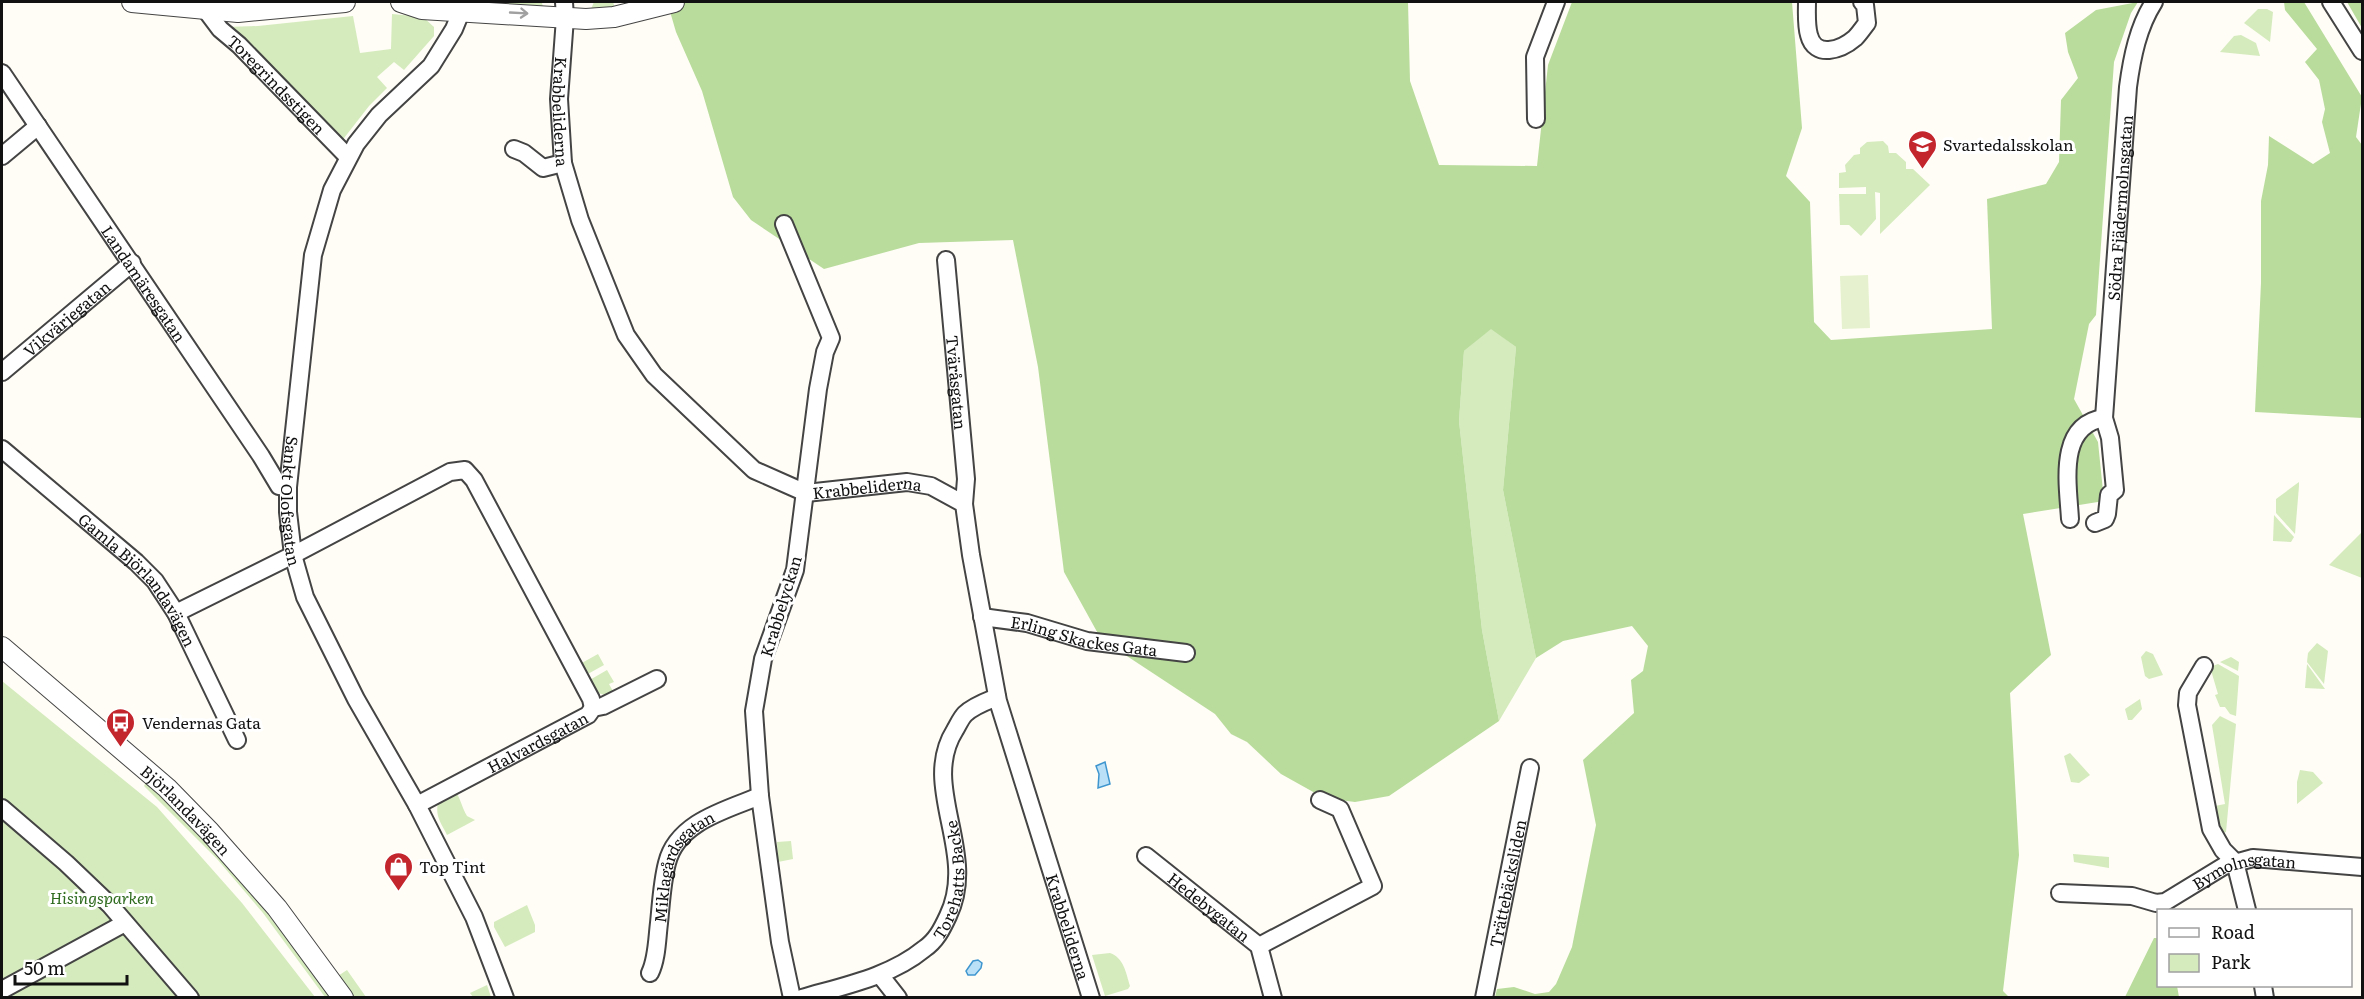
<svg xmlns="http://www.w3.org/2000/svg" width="2364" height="999" viewBox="0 0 2364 999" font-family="Literata,serif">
<rect width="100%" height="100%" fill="#fffdf5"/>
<path fill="#d5ebbd" d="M502,2L542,3L543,7L542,8L502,6Z
M594,2H613L615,8L591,9Z
M2258,9H2267L2273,12L2270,42L2244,23Z
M392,14L423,17L434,27V36L404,70L394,62L377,77L387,88L369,106L341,142L226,27L258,26L353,16L360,53L391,49Z
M2241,35L2256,43L2260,56L2220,52L2234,36Z
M1883,141L1888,146L1889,153H1896L1906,162V169H1913L1930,185L1880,234V193L1875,192L1876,219L1861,236L1849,225H1840L1839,194H1866V187L1839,188V173L1846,172L1845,165L1854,155L1860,154V148L1867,142Z
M1491,328L1516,347L1503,490L1536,658L1499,721L1482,630L1459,421L1464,351Z
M2299,482V486L2295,534L2276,513V499Z
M2274,515L2294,537L2291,542L2273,541Z
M2362,532V578L2329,565Z
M2317,643L2328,651L2324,684L2307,662L2308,653Z
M2146,651L2153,654L2163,675L2149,679L2145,676L2141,657Z
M598,654L604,665L586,675L580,664Z
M2231,657L2239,662L2238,671L2220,662Z
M2218,664L2239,676L2236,716L2230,714L2225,707H2220L2215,695L2218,694L2210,667Z
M2307,664L2325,689L2305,688Z
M607,670L614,682L609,684L614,693L608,696L595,692L588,681Z
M2,681L157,807L242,903L315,997H2Z
M2140,699L2142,709L2132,720H2128L2125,709Z
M2220,716L2236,724L2226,832L2220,834L2215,806L2225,804L2212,725Z
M2070,753L2090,775L2079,783L2071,782L2064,756Z
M2300,770L2313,772L2323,783L2297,804V782Z
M146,782C218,844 274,922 331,997H325L263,913L217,859L144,786Z
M456,792C461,800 462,808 467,816L475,820L447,835C441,823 435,816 438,803Z
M791,841L793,859L778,862L777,842Z
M2073,854L2109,857V868L2074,862Z
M527,905L535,925V932L505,947L494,927V922Z
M1110,953C1124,958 1126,973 1130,986L1128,989L1105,996L1092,955Z
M347,970L366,997H354L338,976Z
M487,985L491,997H473L470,993Z"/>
<path fill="#b9dc9c" d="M688,2H1408L1410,81L1439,165L1537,166L1548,65L1572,2H1792L1802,128L1786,176L1810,202L1814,322L1831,340L1992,329L1987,199L2046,184L2059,162L2061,100L2078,78L2068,52L2065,33L2096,10L2138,2L2131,13L2114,62L2096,315L2089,324L2074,399L2098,442L2104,501L2023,514L2051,655L2010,693L2019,855L2003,991L2009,997H1495L1497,989L1514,987L1535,994L1549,992L1556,984L1572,947L1596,825L1583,760L1634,713L1631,680L1643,671L1648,646L1632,626L1563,641L1536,658L1503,490L1516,347L1491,329L1464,351L1459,421L1482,630L1499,721L1389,796L1355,802L1324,798L1281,774L1247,742L1231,734L1215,714L1101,639L1064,572L1038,367L1013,240L919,243L824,269L751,220L733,197L702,91L676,32L669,8Z
M2284,2H2304L2362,97L2356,137L2362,145V418L2255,412L2261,283V201L2268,165L2269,136L2313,164L2330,153L2322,122L2325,109L2319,80L2305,62L2317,49L2285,10Z
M2347,2H2362V28Z
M2154,938H2158V986H2177L2179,997H2125Z"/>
<path fill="#e6f2cf" d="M1868,275L1870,328L1842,329L1840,276Z"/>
<path fill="#b9e0f7" stroke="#3f96cf" stroke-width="1.5" d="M1105,762L1110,784L1098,788L1099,774L1096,766Z
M978,960L982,963L981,968L975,975H968L966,971L973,961Z"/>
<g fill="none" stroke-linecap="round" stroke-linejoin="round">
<defs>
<g id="minor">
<path id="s1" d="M465,2L454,29L431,66L379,115L356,144L332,190L313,255L288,487V512L293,555L305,597L356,699L417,805L474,917L505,998"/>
<path id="s2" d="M564,2L565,18L559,99L563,163L580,220L626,335L654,375L754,470L806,493L907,482L931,486L964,504L971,555L998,701L1091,998"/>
<path d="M1807,2C1807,12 1806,25 1809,35C1815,59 1841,50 1855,38C1859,34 1863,28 1867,23L1865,5L1862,2"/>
<path d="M2331,2L2362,51"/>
<path id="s3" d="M205,9L220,29L239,45L348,157"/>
<path id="s4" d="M2,73L261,456L279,486L288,487"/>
<path d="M1536,119L1535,57L1556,2"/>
<path d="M514,149L524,153L543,168L563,163"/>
<path d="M2,156L38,126"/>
<path d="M784,224L831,338L825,352L818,389L795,570L763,659L754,711L760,796L780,942L792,998"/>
<path id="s5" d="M946,260L966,479L964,504"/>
<path id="s6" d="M2,372L132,263"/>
<path id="s7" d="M2,449L136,562L155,581L176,613L237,740"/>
<path d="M2070,519C2068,484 2057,425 2104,418"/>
<path id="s8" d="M2095,523L2105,519L2107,514L2109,495L2115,490L2110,438L2104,418L2128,87C2132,57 2138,27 2154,2"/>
<path d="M176,613L293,555L450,472L465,470L474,480L591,699L593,708"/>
<path id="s9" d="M982,617L1027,623L1087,641L1186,653"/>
<path d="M2204,666L2188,693L2187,705L2211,829L2223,850L2235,862L2247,910"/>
<path id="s10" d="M417,805L588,715L593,708L603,706L657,679"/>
<path d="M2,808L66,863L110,905L190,998"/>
<path id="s11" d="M1146,856L1259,946L1273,998"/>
<path id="s12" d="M2060,893L2132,896L2156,903L2165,902L2224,866L2253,858L2362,867"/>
<path d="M1259,946L1373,886L1340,809L1320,800"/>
<path id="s13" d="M650,973C657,959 657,939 659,923C661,904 662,882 667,863C677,822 726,810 760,796"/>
<path d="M880,975L898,998"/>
<path d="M2263,986L2265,998"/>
<path d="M2,990L125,923"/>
<path id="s14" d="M802,998C843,986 890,977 924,949C936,941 942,929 948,916C979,852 919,787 955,730C958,725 961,718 965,714C973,706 987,701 997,697"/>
<path id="s15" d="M1484,998L1530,768"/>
</g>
<g id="tertiary">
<path d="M132,2L238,12L345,2"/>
<path d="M401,2L422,9L586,19L614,17L674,2"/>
<path id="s16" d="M2,647L167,788L210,832L277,908L343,998"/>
</g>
</defs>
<use href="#minor" stroke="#444" stroke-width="20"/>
<use href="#tertiary" stroke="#444" stroke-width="22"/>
<use href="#minor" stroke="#fff" stroke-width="16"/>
<use href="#tertiary" stroke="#fff" stroke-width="20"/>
</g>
<defs><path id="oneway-shaft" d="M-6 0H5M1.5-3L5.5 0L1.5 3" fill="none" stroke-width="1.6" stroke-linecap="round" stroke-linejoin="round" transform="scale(1.5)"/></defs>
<use stroke="#a0a0a0" href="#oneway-shaft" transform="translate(519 13) rotate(3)"/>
<defs>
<symbol id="school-pin" viewBox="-11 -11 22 30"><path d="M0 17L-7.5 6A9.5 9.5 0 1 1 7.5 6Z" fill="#c4262e" stroke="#fff"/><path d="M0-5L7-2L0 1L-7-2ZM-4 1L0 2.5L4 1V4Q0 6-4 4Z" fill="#fff"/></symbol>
<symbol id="bus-pin" viewBox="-11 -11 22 30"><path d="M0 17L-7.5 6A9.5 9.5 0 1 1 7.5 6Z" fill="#c4262e" stroke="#fff"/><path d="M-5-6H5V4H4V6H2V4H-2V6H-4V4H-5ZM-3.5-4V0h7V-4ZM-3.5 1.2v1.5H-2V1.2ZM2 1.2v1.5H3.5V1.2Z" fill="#fff"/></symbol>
<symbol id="shop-pin" viewBox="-11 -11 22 30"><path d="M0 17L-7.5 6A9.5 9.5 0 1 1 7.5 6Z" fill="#c4262e" stroke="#fff"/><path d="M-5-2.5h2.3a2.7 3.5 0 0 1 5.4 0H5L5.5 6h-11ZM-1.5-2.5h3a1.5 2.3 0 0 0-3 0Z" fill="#fff"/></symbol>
</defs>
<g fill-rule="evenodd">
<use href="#school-pin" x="1906" y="128" width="33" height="45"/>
<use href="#bus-pin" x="104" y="706" width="33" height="45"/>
<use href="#shop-pin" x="382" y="850" width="33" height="45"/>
</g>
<g text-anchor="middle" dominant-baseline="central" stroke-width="6" stroke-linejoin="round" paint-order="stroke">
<g font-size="16" fill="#111" stroke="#fff">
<text stroke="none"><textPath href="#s3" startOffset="104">Toregrindsstigen</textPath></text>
<text stroke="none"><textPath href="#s2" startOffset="110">Krabbeliderna</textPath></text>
<text stroke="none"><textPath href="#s8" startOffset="327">Södra Fjädermolnsgatan</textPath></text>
<text stroke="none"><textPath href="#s4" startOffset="254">Landamäresgatan</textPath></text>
<text stroke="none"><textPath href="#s6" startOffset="84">Vikvärjegatan</textPath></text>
<text stroke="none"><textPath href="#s5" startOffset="123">Tväråsgatan</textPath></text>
<text stroke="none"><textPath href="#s2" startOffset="650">Krabbeliderna</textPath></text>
<text stroke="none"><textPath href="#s1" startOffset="548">Sankt Olofsgatan</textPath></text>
<text stroke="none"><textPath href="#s7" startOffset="190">Gamla Björlandavägen</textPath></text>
<text transform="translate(780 606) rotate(-73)">Krabbelyckan</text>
<text stroke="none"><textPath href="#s9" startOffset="104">Erling Skackes Gata</textPath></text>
<text stroke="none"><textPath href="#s10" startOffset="136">Halvardsgatan</textPath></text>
<text stroke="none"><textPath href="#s16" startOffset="246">Björlandavägen</textPath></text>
<text stroke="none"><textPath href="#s13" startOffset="116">Miklagårdsgatan</textPath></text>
<text stroke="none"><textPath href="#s12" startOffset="194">Bymolnsgatan</textPath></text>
<text stroke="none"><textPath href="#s14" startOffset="210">Torehatts Backe</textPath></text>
<text stroke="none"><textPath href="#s15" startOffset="117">Trättebäcksliden</textPath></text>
<text stroke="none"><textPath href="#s11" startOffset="81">Hedebygatan</textPath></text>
<text stroke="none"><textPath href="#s2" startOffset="1188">Krabbeliderna</textPath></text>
</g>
<g font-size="16" fill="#111" stroke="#fff" text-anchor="start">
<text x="1943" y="144">Svartedalsskolan</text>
<text x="142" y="722">Vendernas Gata</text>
<text x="419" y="866">Top Tint</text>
</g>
<g font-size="16" font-style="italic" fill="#2f6b1f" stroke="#fff">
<text x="102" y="897">Hisingsparken</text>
</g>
</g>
<rect width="2364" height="999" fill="none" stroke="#111111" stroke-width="6"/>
<rect x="2157" y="909" width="195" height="78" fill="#ffffff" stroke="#a0a0a0" stroke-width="1.5"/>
<rect x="2169" y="928" width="30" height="9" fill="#ffffff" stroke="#a0a0a0" stroke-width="1.5"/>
<text x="2211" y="939" font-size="18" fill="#111111">Road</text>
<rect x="2169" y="954" width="30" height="18" fill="#d5ebbd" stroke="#a0a0a0" stroke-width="1.5"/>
<text x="2211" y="969" font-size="18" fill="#111111">Park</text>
<path d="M15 975v9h112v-9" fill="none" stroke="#111111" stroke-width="3"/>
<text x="24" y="975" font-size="18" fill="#111111" stroke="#ffffff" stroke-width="4.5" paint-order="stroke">50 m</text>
</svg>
